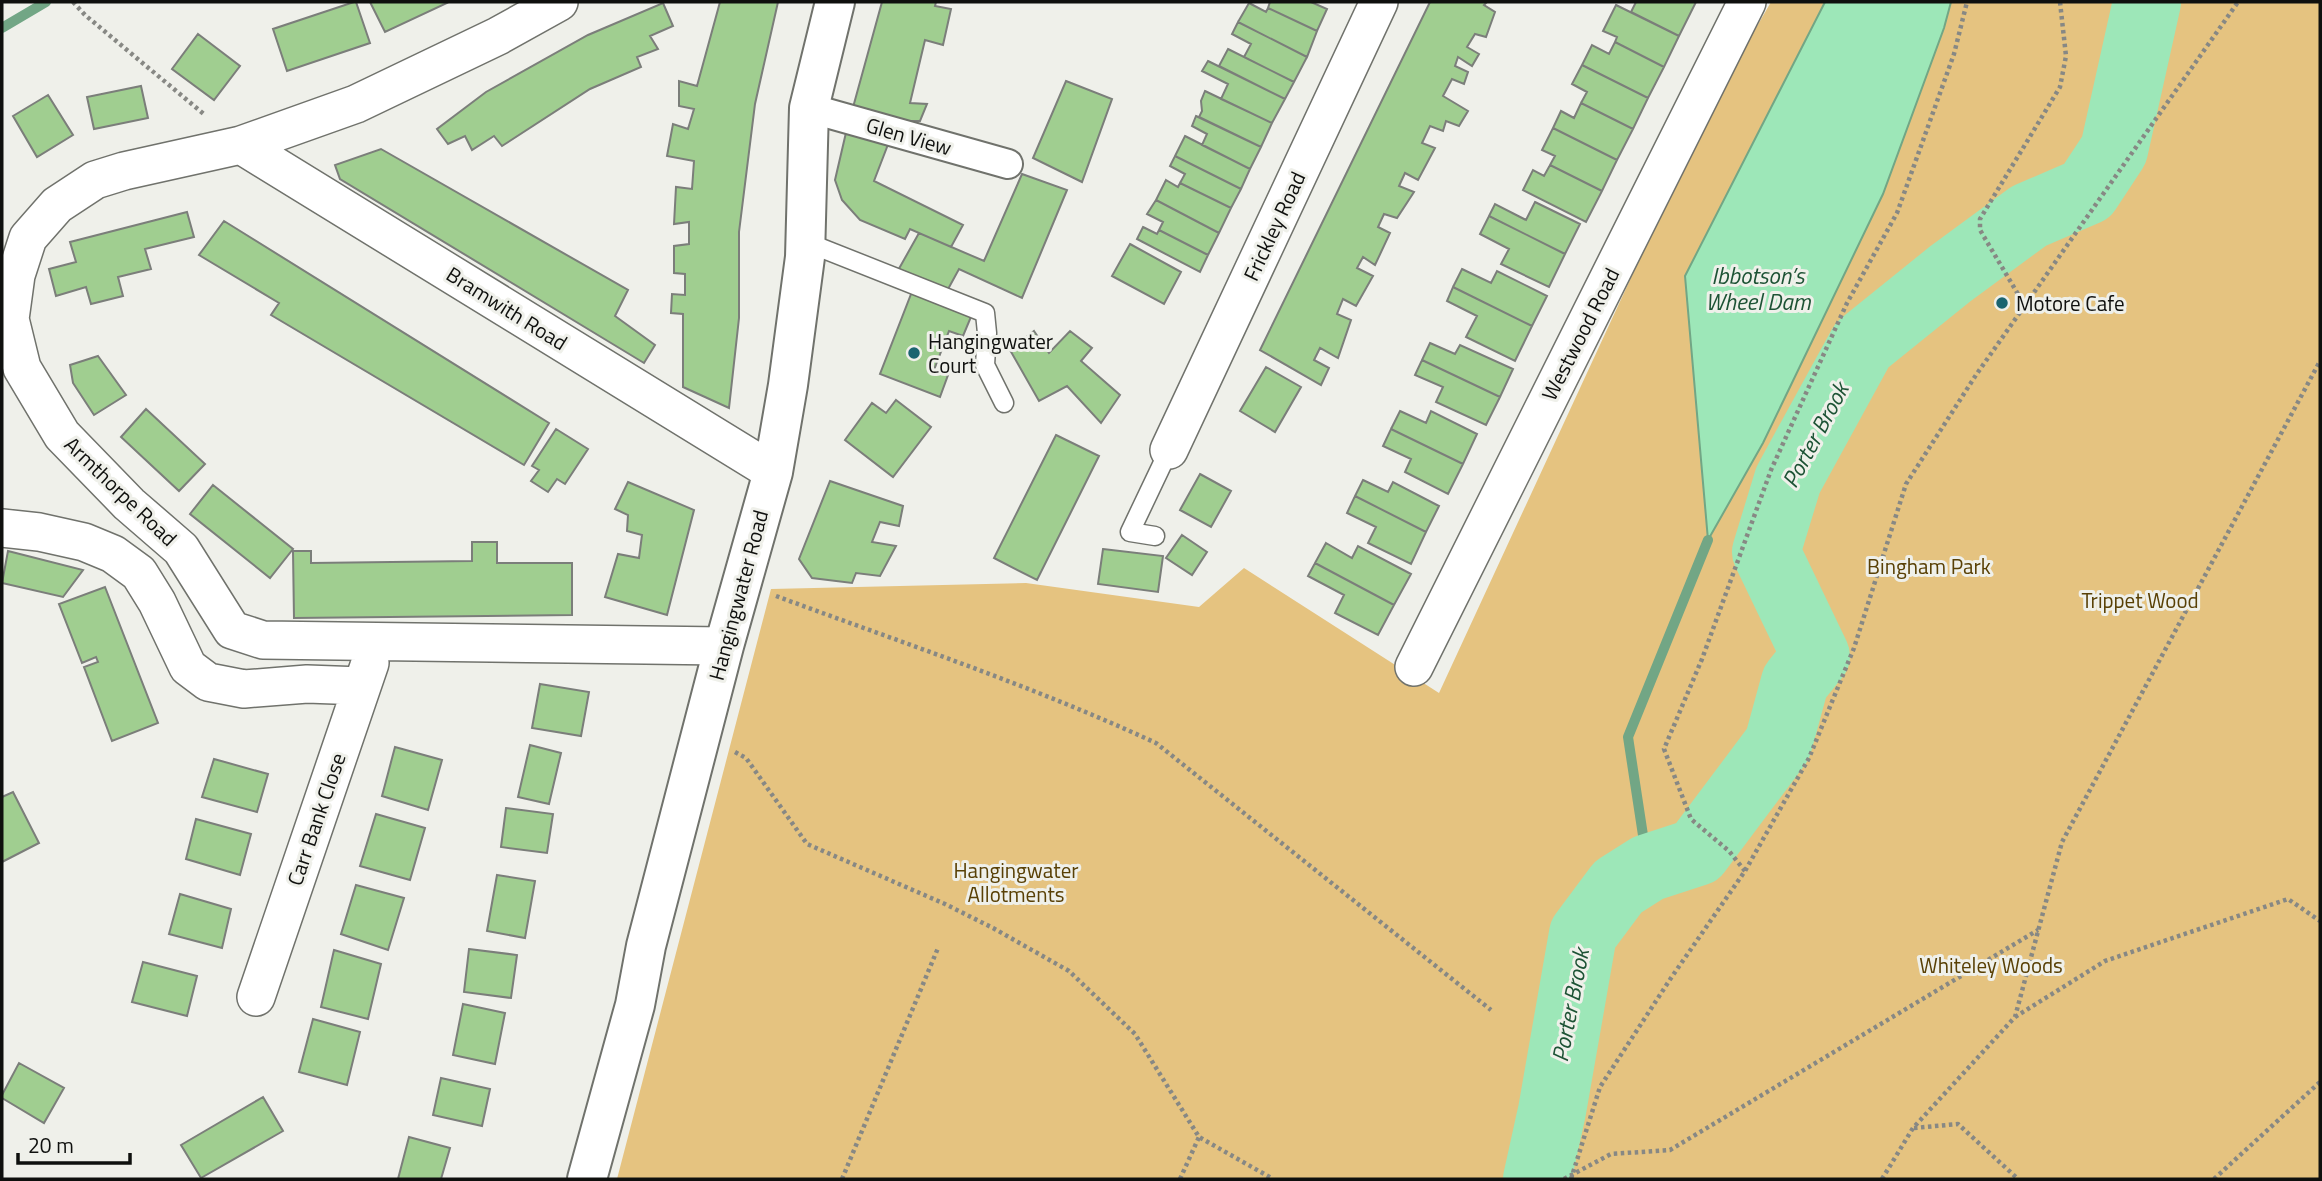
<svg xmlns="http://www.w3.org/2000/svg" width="2322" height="1181" viewBox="0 0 2322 1181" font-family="'Titillium Web',sans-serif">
<rect width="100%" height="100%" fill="#eff0ea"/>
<path fill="#e5c380" d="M1771,2H2320V1179H617L771,589L1026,583L1199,607L1244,568L1439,693L1709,109Z"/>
<path fill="#9de7b8" stroke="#72a685" stroke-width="2" d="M1825,2H1951L1944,28L1883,194L1763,443L1708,540L1685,276Z"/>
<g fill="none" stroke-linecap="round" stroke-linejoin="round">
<path stroke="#72a685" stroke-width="10" d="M2,28L46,2
M1648,868L1628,737L1708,540"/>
<path stroke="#9de7b8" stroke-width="68" d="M1537,1179L1552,1111L1583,934L1618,887L1648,868L1697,852L1778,744L1795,682L1816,656L1766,552L1788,480L1862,345L1950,274L2029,216L2087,191L2114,150L2147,2"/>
</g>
<path fill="#a0ce90" stroke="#7b7e7a" stroke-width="2" d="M354,2H356L370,43L287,71L273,29Z
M370,2H446L447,3L385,32Z
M720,2H778L755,104L739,232V318L729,408L683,387V314L671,313L672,294L685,295V274L674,273V246L689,244V222L674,224L676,187L692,189L694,161L667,156L673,124L688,129L694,109L679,106V81L697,86Z
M882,2H936L935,6L951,9L943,45L925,40L910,103L927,104L920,121H899L852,111Z
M1270,2H1311L1327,9L1317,31L1268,8Z
M1430,2H1487L1484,5L1495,12L1486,37L1475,34L1467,47L1479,54L1472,66L1458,57L1455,66L1468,72L1464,84L1452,79L1443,96L1468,111L1459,126L1446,121L1443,131L1430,126L1422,143L1435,148L1418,180L1405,173L1399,186L1414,192L1397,218L1384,214L1378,227L1390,233L1375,265L1363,257L1357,268L1373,276L1356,306L1343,299L1337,314L1351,320L1338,358L1320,348L1314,360L1329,368L1321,385L1260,350Z
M1636,2H1696L1679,36L1631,12Z
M663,3L673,26L650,36L658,49L637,57L641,67L590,89L502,146L494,136L472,150L465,136L448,144L437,129L486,92L588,35Z
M1249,3L1266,12L1268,8L1317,31L1307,57L1238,22Z
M1616,5L1679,36L1664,67L1615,42L1617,37L1603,31Z
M1238,22L1307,57L1294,82L1244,57L1251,44L1232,34Z
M198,34L240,66L214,100L172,69Z
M1615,42L1664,67L1648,98L1582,65L1592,45L1609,54Z
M1228,49L1294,82L1285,99L1219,66Z
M1208,61L1285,99L1272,123L1221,99L1228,84L1202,71Z
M1582,65L1648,98L1633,129L1581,103L1587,92L1572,84Z
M1066,81L1112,99L1082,182L1033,158Z
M141,86L148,118L94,129L87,97Z
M1205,91L1272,123L1261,147L1199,117L1202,111L1201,101Z
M48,95L73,135L37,157L13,116Z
M1581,103L1633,129L1617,160L1553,128L1561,111L1574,118Z
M1196,116L1261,147L1250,169L1202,145L1207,134L1192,126Z
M848,124L892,134L874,181L963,225L951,247L910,229L905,239L860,220L842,200L835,180Z
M1553,128L1617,160L1602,191L1550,165L1555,156L1542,150Z
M1185,136L1250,169L1241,189L1175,156Z
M381,149L628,290L615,316L655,345L644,363L340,179L335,165Z
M1175,156L1241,189L1231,208L1180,183L1185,174L1170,166Z
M1550,165L1602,191L1586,222L1523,190L1533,170L1544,176Z
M1022,174L1067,190L1022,298L959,269L947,291L896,274L919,233L984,261Z
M1166,180L1178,187L1180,183L1231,208L1219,233L1156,200Z
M1156,200L1219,233L1208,255L1159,230L1163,222L1147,214Z
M1535,202L1580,224L1565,254L1489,216L1495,204L1526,220Z
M187,212L194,237L145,249L151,269L118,277L123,296L91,304L86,287L56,296L49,269L76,262L70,242Z
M1489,216L1565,254L1549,287L1501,264L1509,249L1480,234Z
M224,221L549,423L524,465L271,315L279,303L199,255Z
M1143,227L1157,234L1159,230L1208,255L1200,272L1137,239Z
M1130,244L1181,272L1164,304L1112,276Z
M1462,269L1491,283L1497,271L1547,296L1532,326L1453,287Z
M1453,287L1532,326L1515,361L1466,337L1477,316L1447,301Z
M913,289L973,312L963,336L949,331L934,370L948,375L940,397L880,374Z
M1034,331L1049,353L1070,331L1092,348L1081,361L1120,395L1101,423L1067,386L1039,401L1010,350Z
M1430,343L1455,354L1460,345L1513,369L1500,397L1422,360Z
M98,356L126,395L94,415L73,383L70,365Z
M1422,360L1500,397L1486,425L1436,402L1443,387L1415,375Z
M1266,367L1301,387L1275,432L1240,411Z
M896,400L931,427L893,477L845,440L872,403L886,413Z
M146,409L205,464L179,491L121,437Z
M1400,411L1426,423L1431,411L1477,434L1463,464L1391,429Z
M556,429L588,449L565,484L557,479L548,492L531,481L539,470L532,466Z
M1391,429L1463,464L1448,494L1405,472L1411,459L1383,446Z
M1056,435L1099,456L1037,580L994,558Z
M1200,474L1231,491L1211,527L1180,510Z
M1363,480L1388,492L1393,482L1439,506L1426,532L1355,496Z
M830,481L903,506L899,526L880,522L872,542L896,546L880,576L856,573L852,583L812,578L799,559Z
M628,482L694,510L667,615L605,597L618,554L639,558L642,535L627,531L628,515L615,509Z
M213,485L293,549L270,578L190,514Z
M1355,496L1426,532L1411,564L1368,543L1376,527L1347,513Z
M1182,535L1207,552L1192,575L1166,558Z
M472,542H497V563H572V615L294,618L293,551H311V563L472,561Z
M1326,543L1352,558L1358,546L1411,574L1394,605L1315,563Z
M1103,549L1163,556L1158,592L1098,584Z
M8,551L83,570L63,597L2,583Z
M1315,563L1394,605L1378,635L1335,613L1344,595L1308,576Z
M105,587L158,723L112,741L84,667L98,662L96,657L82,663L59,604Z
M540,684L589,692L581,736L532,728Z
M530,745L561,753L549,804L518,797Z
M395,747L442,760L428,810L382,796Z
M214,759L268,774L257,812L202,797Z
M13,792L39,843L2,862V797Z
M506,808L553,814L547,853L501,847Z
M376,814L425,828L410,880L360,866Z
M196,819L251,834L240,875L186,859Z
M497,875L535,881L525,938L487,931Z
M356,885L404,898L388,950L341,934Z
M180,894L231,909L222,948L169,934Z
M469,949L517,955L511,998L464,992Z
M334,950L381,964L368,1019L321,1007Z
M143,962L197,976L187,1016L132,1002Z
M463,1004L505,1013L495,1064L453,1055Z
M313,1019L360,1032L347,1085L299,1072Z
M19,1063L64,1088L44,1123L2,1098V1095Z
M441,1078L490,1089L482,1126L433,1115Z
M263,1097L283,1131L201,1178L181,1145Z
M409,1137L450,1148L441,1179H398Z"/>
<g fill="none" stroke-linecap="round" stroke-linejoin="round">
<defs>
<path id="service" d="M806,242L985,313L987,333L985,365L1004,403
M1155,536L1130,532L1169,450"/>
<path id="pedestrian" d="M809,108L1008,164"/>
<path id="minor" d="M559,2L498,36L356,104L241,145L124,171L95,180L57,205L28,238L16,275L10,319L22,368L62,435L129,504L181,549L232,630L263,640L724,646
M241,145L773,472
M1169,450L1379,2
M2,528L39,532L84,542L113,554L139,573L157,602L188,667L208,682L244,689L307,684L362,686
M1414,667L1747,2
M256,997L370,663"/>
<path id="tertiary" d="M587,1179L635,1005L646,946L724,646L773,472L788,385L805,257L809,108L835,2"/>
</defs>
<use href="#service" stroke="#70726c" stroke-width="21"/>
<use href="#pedestrian" stroke="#70726c" stroke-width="32"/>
<use href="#minor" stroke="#70726c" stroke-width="40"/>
<use href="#tertiary" stroke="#70726c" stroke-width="42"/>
<path stroke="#878884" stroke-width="4.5" stroke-dasharray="3.5 3.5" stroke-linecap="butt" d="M73,2L85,15L205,115
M2025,306L1980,230V219L2060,87L2066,56L2060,2
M776,596C903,643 1033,686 1156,743L1491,1010
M735,752L746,758L807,844L945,904L993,928L1069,971L1135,1034L1199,1137L1273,1179
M1745,871L1729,851L1691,819L1664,749L1702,659L1771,470L1847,303L1897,213L1954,54L1967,2
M2015,1017L2105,961L2288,899L2320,921
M1914,1128L1958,1124L2018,1179
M842,1179L938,948
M1180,1179L1199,1137
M1564,1179L1611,1154L1670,1150L2038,930
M1571,1179L1600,1087L1671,978L1745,871L1809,758L1854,648L1906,484L1976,375L2238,2
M1882,1179L1913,1128L2015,1017L2062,842L2320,361
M2214,1179L2320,1082"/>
<use href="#service" stroke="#fff" stroke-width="18"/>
<use href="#pedestrian" stroke="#fff" stroke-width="28"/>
<use href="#minor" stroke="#fff" stroke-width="37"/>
<use href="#tertiary" stroke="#fff" stroke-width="38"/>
</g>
<g fill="#1a6470" stroke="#eff0ea" stroke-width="2.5">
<circle cx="2002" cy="303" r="7"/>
<circle cx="914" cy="353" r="7"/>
</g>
<g text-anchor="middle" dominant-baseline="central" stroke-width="6" stroke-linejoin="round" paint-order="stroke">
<g font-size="21" fill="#0f100e" stroke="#eff0ea">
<text transform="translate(909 136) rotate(16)">Glen View</text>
<text transform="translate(1274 226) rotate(-65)">Frickley Road</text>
<text transform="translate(507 308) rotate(32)">Bramwith Road</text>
<text transform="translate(1580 334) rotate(-63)">Westwood Road</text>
<text transform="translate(121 491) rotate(44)">Armthorpe Road</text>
<text transform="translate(738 595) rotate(-75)">Hangingwater Road</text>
<text transform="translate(316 819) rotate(-71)">Carr Bank Close</text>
</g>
<g font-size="21" fill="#0f100e" stroke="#eff0ea" text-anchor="start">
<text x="2016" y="303">Motore Cafe</text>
<text x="928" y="341">Hangingwater<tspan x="928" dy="24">Court</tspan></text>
</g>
<g font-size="21" fill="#594005" stroke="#eff0ea">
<text x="1929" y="566">Bingham Park</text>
<text x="2140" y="600">Trippet Wood</text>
<text x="1016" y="870">Hangingwater<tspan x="1016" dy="24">Allotments</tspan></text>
<text x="1991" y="965">Whiteley Woods</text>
</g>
<g font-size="23" font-style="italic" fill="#1d5335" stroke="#eff0ea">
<text x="1758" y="275">Ibbotson’s<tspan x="1758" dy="26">Wheel Dam</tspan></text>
<text transform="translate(1815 435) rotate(-62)">Porter Brook</text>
<text transform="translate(1570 1005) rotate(-79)">Porter Brook</text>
</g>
</g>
<rect width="2322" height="1181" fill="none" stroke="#0f100e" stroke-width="7"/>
<path d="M18 1153v10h112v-10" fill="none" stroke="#0f100e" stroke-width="3.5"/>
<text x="28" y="1153" font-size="21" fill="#0f100e" stroke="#eff0ea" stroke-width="5" paint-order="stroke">20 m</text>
</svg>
